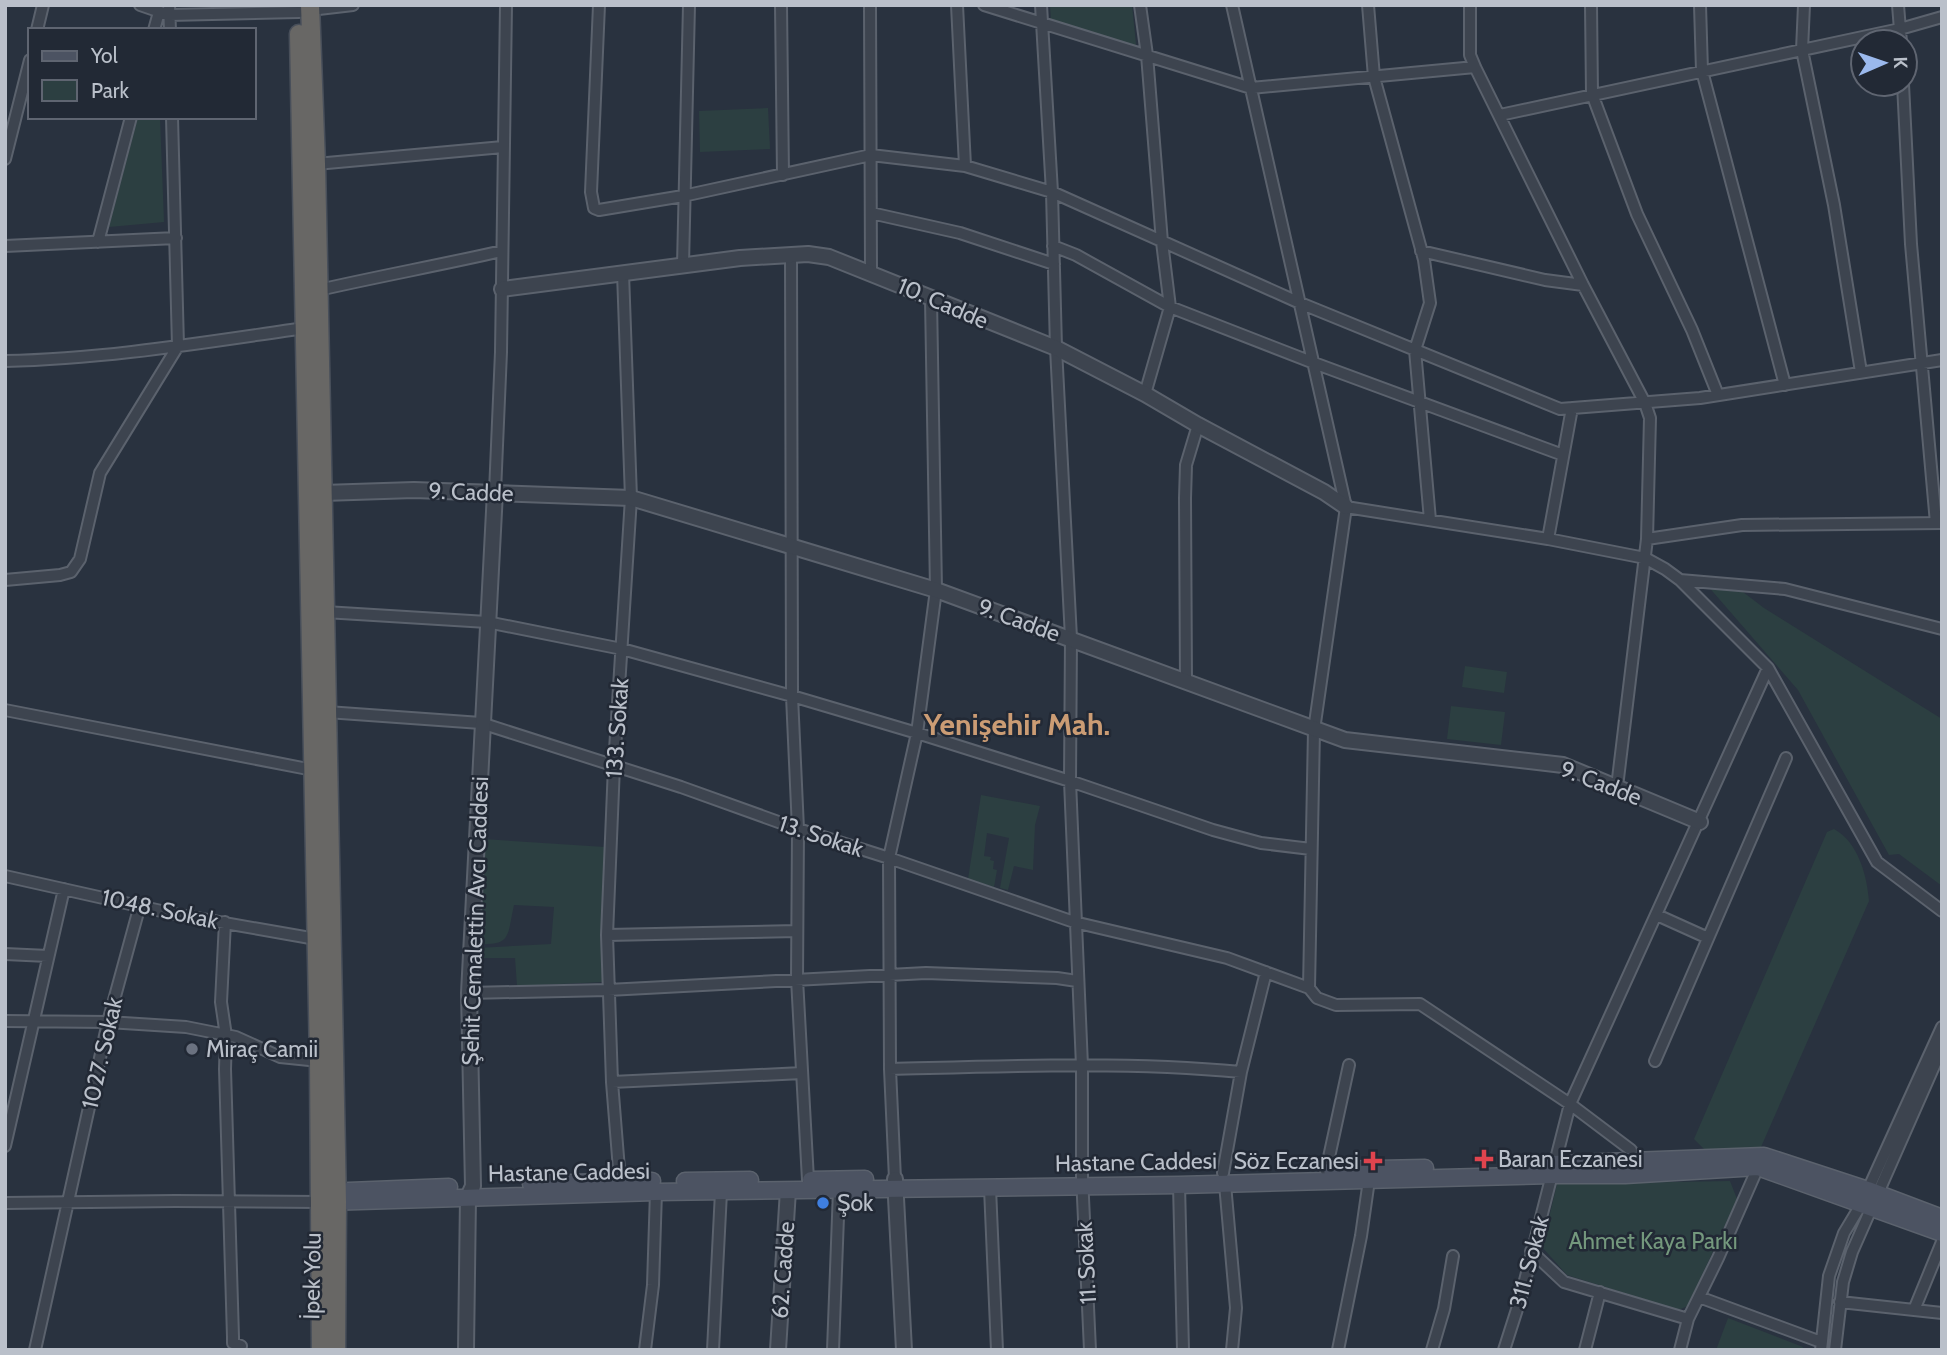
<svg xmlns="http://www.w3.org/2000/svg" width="1947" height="1355" viewBox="0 0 1947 1355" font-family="Cabin,sans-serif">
<rect width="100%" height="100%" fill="#29323f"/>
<path fill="#2c3f41" d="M1050,5H1132L1136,44L1135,47L1051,21Z
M768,108L770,149L700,152L699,111Z
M138,117H160L164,222L109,227Z
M1707,585L1743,592L1764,608L1942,719V886L1899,854L1889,855L1798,690Z
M1465,666L1507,672L1504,693L1462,687Z
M1451,706L1505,712L1501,745L1447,739Z
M981,795L1040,806L1035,825L1033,870L1014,866L1008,890L1000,888L1009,838L987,833L984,856L991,857L990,860L994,861L993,869L997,870L994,887L968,879Z
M1834,829C1858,842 1867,875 1869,901L1761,1147L1707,1152L1694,1139L1827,832Z
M483,839L605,847L603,982L517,986L515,958H477V948L551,944L554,907L514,905C507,936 512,946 477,944Z
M1730,1181L1737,1199L1688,1306L1678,1310L1567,1275L1542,1247L1557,1184Z
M1728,1318L1803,1347L1802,1350H1716Z"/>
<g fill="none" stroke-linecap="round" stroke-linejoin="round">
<defs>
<path id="minor" d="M140,5L169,15L299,12
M169,5L170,30
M599,5L591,192L594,208L599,210L683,196L871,155L965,166L1052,192L1300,303L1560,409L1700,398L1942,360
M781,5L783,175
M870,5L871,272
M957,5L965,166
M984,5L1251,88L1475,67
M1041,5L1052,192L1056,348L1071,638L1070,781L1082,1066V1176L1090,1350
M1140,5L1147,55L1162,242L1170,307L1145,394
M1232,5L1346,507L1314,730L1309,988L1317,998L1336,1005L1420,1004L1570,1104L1631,1150L1630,1164
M1368,5L1374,77L1424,260L1430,303L1415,350L1430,520
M1470,5V55L1475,67L1583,285L1645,403L1650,418L1647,539L1617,787
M1591,5L1592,94L1637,214L1692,330L1718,395
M1700,5L1702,71L1785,385
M1804,5L1802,50L1834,205L1861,372
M1898,5L1901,42
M310,10L353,5
M37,30L43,5
M154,30L159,12
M1903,84L1911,244L1936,523
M1500,115L1900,29L1942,17
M5,159L30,60
M316,164L503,147
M871,213L960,233L1054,264
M98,242L131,117
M5,246L176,238
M1053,246L1076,255L1170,307L1314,363L1563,455
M1421,251L1545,280L1583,285
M791,254L792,696L798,829L797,979L808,1180
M683,265L689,5
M319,290C380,276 441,265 502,251
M5,361C106,359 206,342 305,328
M495,492L501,352L506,5
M1346,507L1548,539L1645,558L1665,569L1680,580L1768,668L1877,862L1942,911
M1548,539L1572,408
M1647,539L1742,525L1942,523
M5,580L60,575L71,572L80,559L100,473L178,346L172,117
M1680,580L1785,589L1942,629
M325,612L487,622L622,649L792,696L917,733L1070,781L1213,830L1261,843L1311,849
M1186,683L1185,498L1186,465L1198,425
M5,710L313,770
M327,712L481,723L681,787L798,829L889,858L1074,922L1227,958L1309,988
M5,876L179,915L316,939
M1657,915L1708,938
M225,922L221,1002L226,1036L225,1069L233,1337V1343L241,1346
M607,935L797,931
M5,954L48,956
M469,993L608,990L926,973L1057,978L1077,981
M5,1021L108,1022L186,1027L236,1037L280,1057L319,1061
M1655,1061L1786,758
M890,1069C1007,1066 1125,1061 1241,1072
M612,1082L802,1073
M5,1146L64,889
M1326,1171L1349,1065
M1223,1173L1241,1072L1266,972
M895,1179L890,1069L889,858L917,733L936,590L931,299
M620,1182L612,1082L607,935L614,766L631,498L623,273
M1225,1184L1236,1308L1232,1350
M1179,1185L1183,1350
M990,1188L997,1350
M5,1203L175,1201L320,1202
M1531,1251L1564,1282L1688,1319
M1699,1297L1821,1342
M1840,1302L1942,1313
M1914,1310L1942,1242
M35,1350L108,1022L140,905
M645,1350L653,1285L656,1192
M713,1350L721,1192
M833,1350L839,1190
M1338,1350L1361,1236L1369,1180
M1432,1350L1444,1309L1453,1256
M1504,1350L1520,1300L1570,1104L1768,668
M1585,1350L1600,1292
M1680,1350L1688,1319L1718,1258L1759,1165
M1821,1350L1829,1276L1844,1233L1862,1203L1942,1027
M1835,1350L1843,1282L1852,1252L1942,1048"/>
<path id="tertiary" d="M502,289L740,258L808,254L829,257L1056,348L1145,394L1198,425L1324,492L1346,507
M323,493L414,490L631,498L936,590L1345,740L1563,765L1700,822
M895,1179L904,1350
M466,1350L468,1197L473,1186L469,993L495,492
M778,1350L788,1190"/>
<path id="secondary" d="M1552,1164L1764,1156L1868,1190L1942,1218
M1332,1170L1425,1168
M811,1180L865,1179
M685,1181L750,1180
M531,1184L652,1181
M324,1192L449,1187
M326,1202L656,1192L1179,1185L1553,1175H1625L1758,1167L1942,1233"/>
<path id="trunk" d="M310,5L316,164L337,1202L336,1350
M299,34L319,1061L321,1350"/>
</defs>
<use href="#minor" stroke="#5b626d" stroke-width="14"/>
<use href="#tertiary" stroke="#5b626d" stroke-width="18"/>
<use href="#secondary" stroke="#5b626d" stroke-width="19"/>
<use href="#trunk" stroke="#484f5a" stroke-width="21"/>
<use href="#minor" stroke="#3d444f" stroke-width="10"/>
<use href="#tertiary" stroke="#3d444f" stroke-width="14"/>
<use href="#secondary" stroke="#4c5362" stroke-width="16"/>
<use href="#trunk" stroke="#686765" stroke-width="18"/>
</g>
<circle fill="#6b7280" stroke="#222935" stroke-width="2.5" cx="192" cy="1049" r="7"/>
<g fill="#e0444e" stroke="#222935" stroke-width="2.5">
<path d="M1480.5 1148.5h7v7h7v7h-7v7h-7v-7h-7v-7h7z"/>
<path d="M1369.5 1150.5h7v7h7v7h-7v7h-7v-7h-7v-7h7z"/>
</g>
<circle fill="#3f7fe0" stroke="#222935" stroke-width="2.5" cx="823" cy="1203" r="7"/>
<g text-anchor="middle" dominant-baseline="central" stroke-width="5" stroke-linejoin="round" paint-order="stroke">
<g font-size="23" fill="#bac0ca" stroke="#222935">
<text transform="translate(943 303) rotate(23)">10. Cadde</text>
<text transform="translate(471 492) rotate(2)">9. Cadde</text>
<text transform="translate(1019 620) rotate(20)">9. Cadde</text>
<text transform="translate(617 728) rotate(-86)">133. Sokak</text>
<text transform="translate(1601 783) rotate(21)">9. Cadde</text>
<text transform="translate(821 836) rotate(18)">13. Sokak</text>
<text transform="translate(160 909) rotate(12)">1048. Sokak</text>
<text transform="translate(475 921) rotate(-88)">Şehit Cemalettin Avcı Caddesi</text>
<text transform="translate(102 1053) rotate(-77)">1027. Sokak</text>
<text transform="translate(1136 1162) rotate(-1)">Hastane Caddesi</text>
<text transform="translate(569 1172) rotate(-1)">Hastane Caddesi</text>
<text transform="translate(1529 1262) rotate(-75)">311. Sokak</text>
<text transform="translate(1086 1263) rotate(-93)">11. Sokak</text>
<text transform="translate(783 1270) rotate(-86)">62. Cadde</text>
<text transform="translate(312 1276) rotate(-89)">İpek Yolu</text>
</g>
<g font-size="23" fill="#bac0ca" stroke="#222935" text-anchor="start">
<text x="206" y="1049">Miraç Camii</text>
<text x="1498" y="1159">Baran Eczanesi</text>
<text x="1359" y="1161" text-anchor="end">Söz Eczanesi</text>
<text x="837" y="1203">Şok</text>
</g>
<g font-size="23" fill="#74987d" stroke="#222935">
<text x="1653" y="1241">Ahmet Kaya Parkı</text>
</g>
<g font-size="30" font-weight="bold" fill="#cb9c74" stroke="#222935">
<text x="1017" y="724">Yenişehir Mah.</text>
</g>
</g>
<rect width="1947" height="1355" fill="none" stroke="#bac0ca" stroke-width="14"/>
<rect x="28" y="28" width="228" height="91" fill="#222935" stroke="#5f6571" stroke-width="2"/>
<rect x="42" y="51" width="35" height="10" fill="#4c5362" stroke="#5f6571" stroke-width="2"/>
<text x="91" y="63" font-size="21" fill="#bac0ca">Yol</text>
<rect x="42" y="80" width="35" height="21" fill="#2c3f41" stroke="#5f6571" stroke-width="2"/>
<text x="91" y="98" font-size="21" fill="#bac0ca">Park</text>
<g transform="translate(1884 63) rotate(88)"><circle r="33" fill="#222935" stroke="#5f6571" stroke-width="2"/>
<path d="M0-5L12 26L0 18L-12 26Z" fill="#9bb9ed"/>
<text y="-10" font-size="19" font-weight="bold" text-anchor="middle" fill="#bac0ca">K</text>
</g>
</svg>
